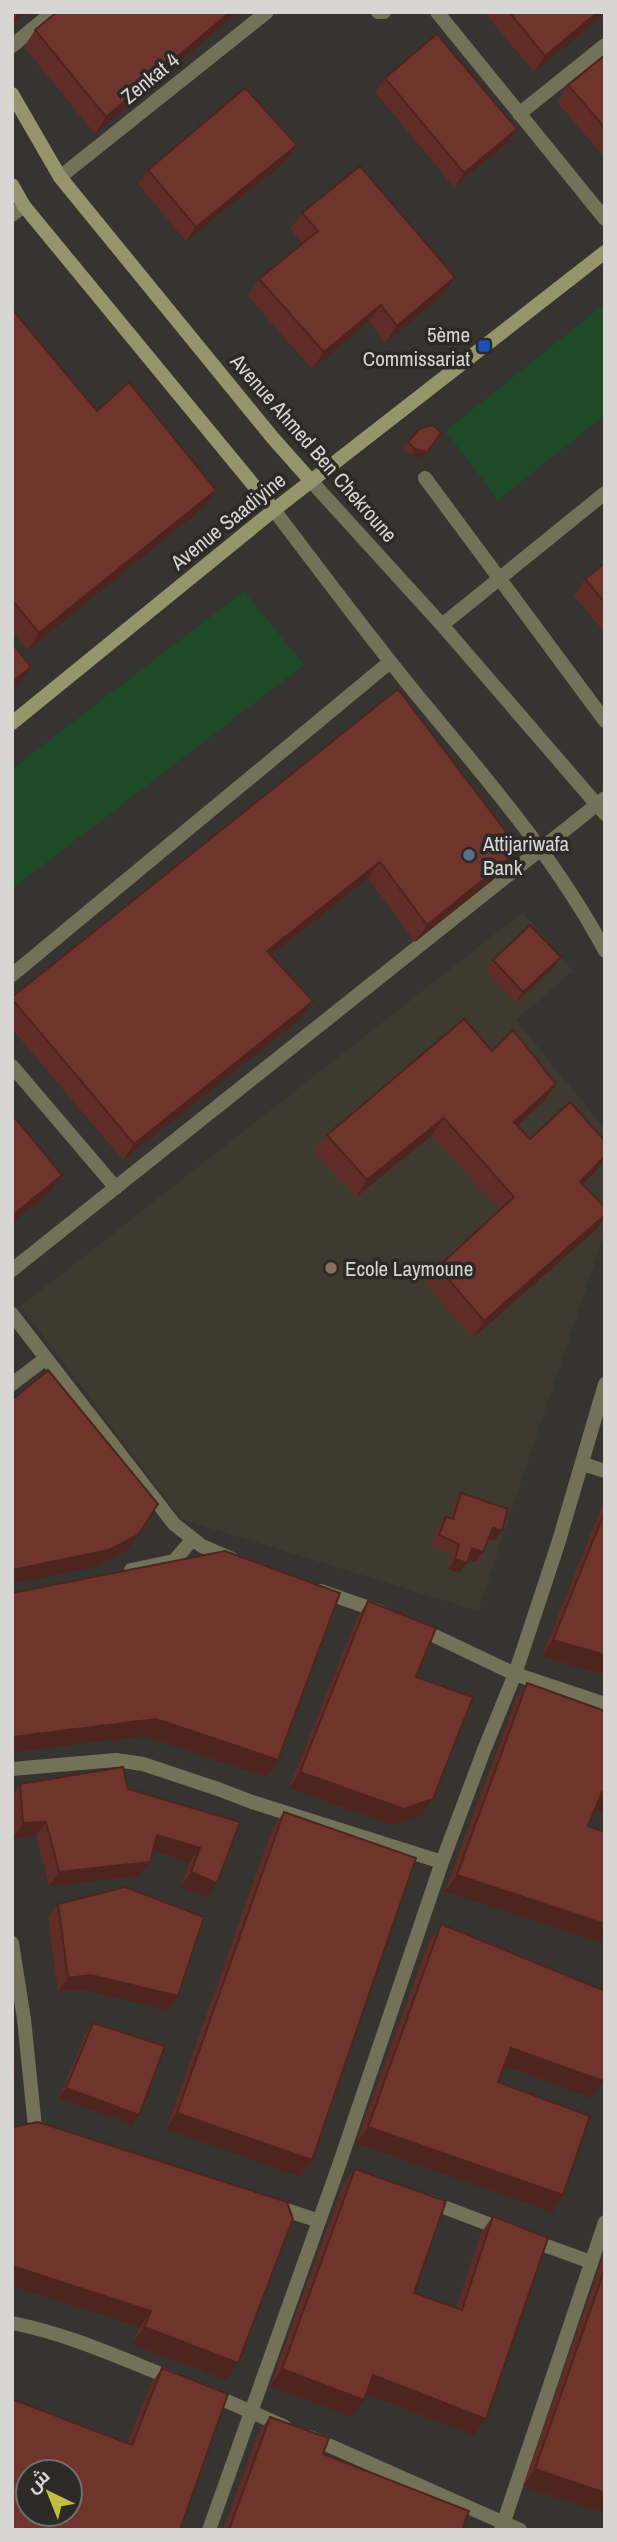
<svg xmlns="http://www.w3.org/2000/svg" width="617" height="2542" viewBox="0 0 617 2542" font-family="'Archivo Narrow',Cairo,sans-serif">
<rect width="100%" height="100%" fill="#353430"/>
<path fill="#3e3a30" d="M523,912L573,971L516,1020L605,1129V1231L478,1611L181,1519L21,1306Z"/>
<path fill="#1e4a28" d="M605,304V415L498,500L446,431Z
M244,591L304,665L12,889V769Z"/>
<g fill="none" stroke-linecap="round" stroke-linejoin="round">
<path stroke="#737258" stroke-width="14" d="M425,478L605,721"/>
<path stroke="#737258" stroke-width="14" d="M12,215L24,206"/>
<path stroke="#737258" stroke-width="14" d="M378,12H384
M437,12L605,219
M12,46L53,12
M519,114L605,45
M60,177L267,12
M311,481L442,625L605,814
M274,510C321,572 367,634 417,695C484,776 555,857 605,951
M442,625L605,493
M12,975L390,662
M12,1066L116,1188
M12,1270L605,798
M12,1314L174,1524L202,1546L232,1559
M12,1384L45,1359
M583,1464L605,1471
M131,1570L174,1561L192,1540
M321,1591L381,1612
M418,1628L515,1674L605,1704
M12,1769L116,1760L143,1764L218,1789L252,1802L442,1862
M12,1943L24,2019L35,2127
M428,2201L504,2230
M274,2206L319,2221
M530,2240L591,2262
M12,2323C69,2334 122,2359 176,2380
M211,2394L285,2427
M310,2437L520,2530
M209,2530L338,2168L442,1862L484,1750L515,1674L558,1544L605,1384
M501,2530L605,2222"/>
<path stroke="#96946b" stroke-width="14" d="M12,94L60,177L272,437L311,481
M12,185L24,206L274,510
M12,723L274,510L605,252"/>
</g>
<path fill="#5f2d26" d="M12,12H26L12,23Z
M57,12H238L95,134L24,47L35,30Z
M484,12H605V14L534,72Z
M605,55V158L557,102L568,85Z
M385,78L517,129L507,143L454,187L375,92Z
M287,160L186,241L138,184L148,170Z
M302,213L443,294L385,343L369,321L312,369L248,296L259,279L303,244L290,229Z
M12,309L97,411L204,507L28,650L12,631Z
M419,429L423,458L411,455L404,448Z
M605,563V633L574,596L585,579Z
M398,689L509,867L415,942L368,878L271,956L301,1018L123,1160L12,1029V997Z
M561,957L553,968L516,1002L486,970L493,960Z
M492,1051L544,1101L517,1126L530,1139L605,1141V1159L600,1166L582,1185L598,1228L473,1338L426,1284L438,1267L500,1210L432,1135L356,1197L315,1151L327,1135Z
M461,1493L494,1541L488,1539L483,1552L475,1562L468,1560L460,1573L448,1569L452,1554L432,1545L438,1527L446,1517L450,1518L454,1504Z
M605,1498V1675L542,1656Z
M368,1601L416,1677L421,1816L393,1825L289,1788L357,1618Z
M527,1683L605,1711V1814L594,1810L445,1891L516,1699Z
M20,1784L128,1789L240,1822L207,1897L181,1886L190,1862L152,1851L150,1862L140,1876L49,1886L36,1836L13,1838L12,1796Z
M284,1812L312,2160L300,2177L166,2129L272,1829Z
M58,1904L178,1996L168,2010L81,1989L58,1992L48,1918Z
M441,1924L603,2081L591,2098L504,2066L498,2082L552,2212L356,2143L429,1941Z
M93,2023L132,2125L59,2098L86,2033Z
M12,2127L226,2380L132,2344L140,2327L12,2286Z
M355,2169L414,2293L456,2308L481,2233L493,2216L474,2435L366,2394L364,2400L352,2417L270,2386L343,2185Z
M605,2251V2514L523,2486Z
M162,2368L180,2530L127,2443L151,2384Z
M270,2417L323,2454L462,2530H223L258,2433Z"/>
<path fill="#4e241f" d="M19,12H26L12,23V22Z
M230,12H238L95,134L106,117Z
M598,12H605V14L534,72L545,56Z
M517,129L507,143L454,187L464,173Z
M297,145L287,160L186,241L196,227Z
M455,277L443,294L385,343L397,326Z
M381,305L369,321L312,369L324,352Z
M441,433L423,458L411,455L415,449Z
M216,490L204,507L28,650L39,633Z
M31,667L20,683L12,689V682Z
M520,850L509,867L415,942L427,925Z
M380,862L368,878L255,968L267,951Z
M561,957L553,968L516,1002L523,992Z
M313,1001L301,1018L123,1160L134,1144Z
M556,1084L544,1101L503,1139L514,1122Z
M444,1118L432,1135L356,1197L367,1180Z
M605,1156V1159L600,1166L568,1199L580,1182Z
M62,1175L50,1192L12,1223V1216Z
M605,1215V1217L598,1228L473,1338L484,1321Z
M493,1528L502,1531L494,1541L486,1538Z
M138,1535L126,1551L97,1566L12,1584V1570Z
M472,1548L483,1552L475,1562L465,1558Z
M455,1559L467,1563L460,1573L448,1569Z
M553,1640L605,1655V1675L542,1656Z
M156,1719L278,1760L266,1777L145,1736L12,1752V1737Z
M300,1772L433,1799L421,1816L393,1825L289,1788Z
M602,1792L605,1793V1814L591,1809Z
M46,1822L36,1836L13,1838L23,1823Z
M157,1835L200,1848L190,1862L147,1849Z
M150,1862L140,1876L49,1886L59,1872Z
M191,1872L217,1883L207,1897L181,1886Z
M457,1875L605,1924V1944L445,1891Z
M91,1975L178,1996L168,2010L81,1989L58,1992L68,1978Z
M511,2048L603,2081L591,2098L500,2064Z
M66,2088L139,2115L132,2125L59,2098Z
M177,2113L312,2160L300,2177L166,2129Z
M368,2127L563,2195L552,2212L356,2143Z
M12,2266L151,2311L140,2327L12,2286Z
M144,2327L238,2363L226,2380L132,2344Z
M282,2369L364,2400L352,2417L270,2386Z
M373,2375L486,2419L474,2435L361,2392Z
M535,2469L605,2493V2514L523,2486Z"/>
<path fill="#6f342c" stroke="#4e241f" stroke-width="2" fill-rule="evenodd" d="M57,12H230L106,117L35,30Z
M509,12H598L545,56Z
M437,34L517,129L464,173L385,78Z
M605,55V128L568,85Z
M245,88L297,145L196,227L148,170Z
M360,166L455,277L397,326L381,305L324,352L259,279L318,231L302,213Z
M12,309L97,411L129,382L216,490L39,633L12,600Z
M433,425L441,433L427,452L415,449L408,442L419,429Z
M605,563V603L585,579Z
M12,643L31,667L12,682Z
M398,689L520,850L427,925L380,862L267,951L313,1001L134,1144L12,999V997Z
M530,925L561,957L523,992L493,960Z
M464,1019L492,1051L513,1030L556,1084L514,1122L530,1139L570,1102L605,1141V1156L580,1182L605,1207V1215L484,1321L438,1267L514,1197L444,1118L367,1180L327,1135Z
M12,1114L62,1175L12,1216Z
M48,1370L158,1504L138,1535L109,1550L12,1570V1400Z
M461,1493L508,1509L502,1531L493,1528L483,1552L472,1548L467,1563L455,1559L459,1544L439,1535L446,1517L453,1519Z
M605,1511V1655L553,1640Z
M225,1551L340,1593L278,1760L156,1719L12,1737V1593Z
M368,1601L436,1628L416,1677L473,1697L433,1799L404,1809L300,1772Z
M527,1683L605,1711V1793L602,1792L588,1826L605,1832V1924L457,1875Z
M123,1767L128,1789L240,1822L217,1883L191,1872L200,1848L157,1835L150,1862L59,1872L46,1822L23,1823L20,1784Z
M284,1812L416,1858L312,2160L177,2113Z
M125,1887L204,1917L178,1996L91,1975L68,1978L58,1904Z
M441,1924L605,1991V2075L603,2081L511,2048L498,2082L590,2116L563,2195L368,2127Z
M93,2023L165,2046L139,2115L66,2088Z
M12,2059L15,2075H12Z
M38,2122L287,2202L293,2219L238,2363L144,2327L151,2311L12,2266V2127Z
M355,2169L446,2201L414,2293L462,2310L493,2216L548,2238L486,2419L373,2375L364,2400L282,2369Z
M605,2268V2493L535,2469Z
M162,2368L228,2394L180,2530H12V2399L132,2445ZM28,2472H70V2514H28Z
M270,2417L329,2438L323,2454L469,2511L462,2530H229Z"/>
<rect fill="#1a4fb4" stroke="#2b2a26" stroke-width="2.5" x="477" y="339" width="14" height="14" rx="3.5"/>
<circle fill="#5c6f8a" stroke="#2b2a26" stroke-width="2.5" cx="469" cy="855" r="7"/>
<circle fill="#8d6e63" stroke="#2b2a26" stroke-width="2.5" cx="331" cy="1268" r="7"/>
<g text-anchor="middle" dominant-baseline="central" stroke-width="7" stroke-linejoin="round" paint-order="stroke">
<g font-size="21" fill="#d7d6d3" stroke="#2b2a26">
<text transform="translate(150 78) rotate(-39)">Zenkat 4</text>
<text transform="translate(314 448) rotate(49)">Avenue Ahmed Ben Chekroune</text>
<text transform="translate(228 521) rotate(-39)">Avenue Saadiyine</text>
</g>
<g font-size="21" fill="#d7d6d3" stroke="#2b2a26" text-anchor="start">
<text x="470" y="334" text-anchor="end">5ème<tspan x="470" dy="24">Commissariat</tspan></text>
<text x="483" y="843">Attijariwafa<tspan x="483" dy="24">Bank</tspan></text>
<text x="345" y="1268">Ecole Laymoune</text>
</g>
</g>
<rect width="617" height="2542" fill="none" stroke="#d7d6d3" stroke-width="28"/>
<g transform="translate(49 2493) rotate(317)"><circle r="33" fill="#2b2a26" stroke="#706f6b" stroke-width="2"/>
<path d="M0-5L12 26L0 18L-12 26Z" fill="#bfbe41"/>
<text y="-10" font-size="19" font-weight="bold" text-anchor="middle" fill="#d7d6d3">ش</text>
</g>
</svg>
